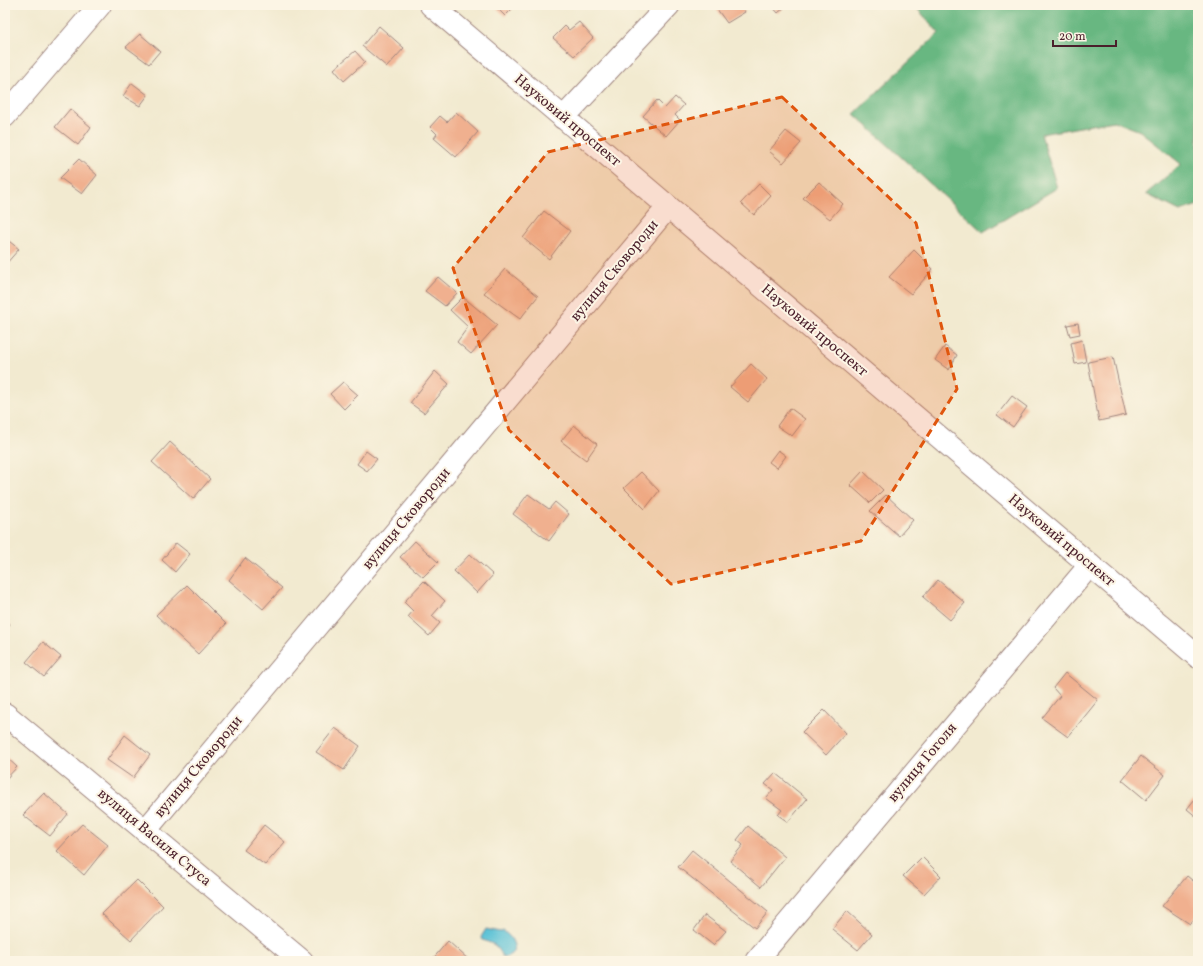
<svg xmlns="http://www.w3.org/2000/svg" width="1203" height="966" viewBox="0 0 1203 966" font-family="Vollkorn,serif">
<rect width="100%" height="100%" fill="#fcf5e5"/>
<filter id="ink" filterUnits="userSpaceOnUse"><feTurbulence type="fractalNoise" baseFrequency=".025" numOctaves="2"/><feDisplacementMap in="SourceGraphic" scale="8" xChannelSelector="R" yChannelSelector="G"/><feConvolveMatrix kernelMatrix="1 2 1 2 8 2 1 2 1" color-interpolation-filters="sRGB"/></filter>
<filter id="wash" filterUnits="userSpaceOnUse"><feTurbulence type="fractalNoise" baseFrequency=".012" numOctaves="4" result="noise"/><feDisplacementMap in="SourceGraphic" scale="16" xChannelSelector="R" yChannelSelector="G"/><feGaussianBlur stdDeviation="0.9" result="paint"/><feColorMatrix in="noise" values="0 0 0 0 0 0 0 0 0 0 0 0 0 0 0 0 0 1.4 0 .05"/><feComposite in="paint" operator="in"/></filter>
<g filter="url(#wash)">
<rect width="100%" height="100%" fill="#f2ead0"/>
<path fill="#68b781" stroke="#596b56" d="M914,5H1198V205L1180,211L1146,194L1181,164L1140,131L1114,121L1041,134L1057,188L983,232L854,114L939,33Z"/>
<path fill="#59c1d6" stroke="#527080" d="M486,929L501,932L503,931C510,935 516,944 514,952L506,957L502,956L495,945L483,940L481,937Z"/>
<g id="blocks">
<path fill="#f0b08f" d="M494,5H516L505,16Z
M714,5H740L745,12L727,23Z
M771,5H787L778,13Z
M579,22L593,38L574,56L553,38L565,26L569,30Z
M379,26L404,48L387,67L362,46Z
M140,34L160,51L149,64L126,47Z
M355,51L365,62L344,81L334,69Z
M132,83L148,95L140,106L123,96Z
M675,97L684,105L675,115L680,120L666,136L643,116L657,100L665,108Z
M70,109L91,127L78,145L55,127Z
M456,112L478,132L456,157L434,138L437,134L430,127L440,116L447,122Z
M786,131L801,143L783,163L769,151Z
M79,159L97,175L82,194L60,178Z
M819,182L843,204L830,219L803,198Z
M759,184L771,196L754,215L741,203Z
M544,211L570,231L549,259L523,238Z
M5,238L19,249L5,265Z
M914,250L933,269L911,294L889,277Z
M505,269L538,296L520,319L484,293Z
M438,277L457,293L445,306L425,291Z
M463,297L497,325L471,354L457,342L468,327L450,310Z
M1078,323L1080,334L1070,336L1067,325Z
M1082,340L1086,362L1075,364L1071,343Z
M945,346L957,355L949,370L935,360Z
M1113,357L1126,415L1099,421L1088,362Z
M751,364L767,379L748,402L730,387Z
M435,371L449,384L424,413L410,403Z
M343,382L358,395L344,409L330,394Z
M1012,396L1027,407L1013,427L997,415Z
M790,408L805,419L792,436L777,426Z
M574,425L597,444L586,460L561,441Z
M170,442L210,479L193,499L152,462Z
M778,450L786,456L777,468L769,462Z
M366,451L377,459L367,471L357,464Z
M863,471L883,490L870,503L850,485Z
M641,472L659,491L645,509L624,488Z
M528,494L549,509L555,502L569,514L549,541L513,514Z
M886,495L913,520L899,536L870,511Z
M415,541L438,562L423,577L400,557Z
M176,543L190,554L175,572L162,560Z
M470,554L493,575L477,593L454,571Z
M245,558L282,588L263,609L229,580Z
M938,580L965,603L950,620L923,597Z
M424,581L445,601L432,616L440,623L429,636L408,617L413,611L404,602Z
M187,585L226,624L198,654L156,615Z
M5,620L10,624L5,630Z
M43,642L61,657L44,677L26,662Z
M1065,673L1098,700L1068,737L1042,718L1060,696L1053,688Z
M824,710L846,733L826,755L802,732Z
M335,728L360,746L344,770L316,752Z
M125,735L150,755L133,778L107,760Z
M5,756L17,767L5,780Z
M1141,756L1165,775L1146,800L1122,780Z
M775,773L807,799L788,822L778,815L782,810L766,798L773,790L765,784Z
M44,793L68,814L50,836L23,815Z
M1198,795V818L1187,809Z
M82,824L108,845L84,875L57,851Z
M264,825L285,842L265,865L244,850Z
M748,826L785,857L761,887L730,861L743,845L737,840Z
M692,850L768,912L755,928L678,867Z
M922,857L941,876L924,894L903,876Z
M1187,876L1198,885V914L1190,924L1162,906Z
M137,880L163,906L131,940L102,914Z
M847,911L872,934L858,950L832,929Z
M705,915L726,931L713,945L694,930Z
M448,941L470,961H431Z"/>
</g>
</g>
<g filter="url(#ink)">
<use href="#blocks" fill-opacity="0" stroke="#9e847e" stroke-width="1"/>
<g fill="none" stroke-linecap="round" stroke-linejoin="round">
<defs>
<path id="minor" d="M431,5L1198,657
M5,116L100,5
M563,118L669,5
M5,714L302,961
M145,831L668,207
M756,961L1090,565"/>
</defs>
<use href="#minor" stroke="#9e847e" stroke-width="24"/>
<use href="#minor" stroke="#fff" stroke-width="22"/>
</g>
</g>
<path fill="#e0560e" fill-opacity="0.2" stroke="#e0560e" stroke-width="3" stroke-dasharray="8 5" stroke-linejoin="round" d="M782,97L916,223L957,389L861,541L671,584L509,430L453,268L548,152Z"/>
<g text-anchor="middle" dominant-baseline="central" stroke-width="4" stroke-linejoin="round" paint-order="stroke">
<g font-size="15" fill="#4a1f2b" stroke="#fcf5e5">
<text transform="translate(567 121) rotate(40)">Науковий проспект</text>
<text transform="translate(615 271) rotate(-50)">вулиця Сковороди</text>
<text transform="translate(814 331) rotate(40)">Науковий проспект</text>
<text transform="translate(407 519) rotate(-50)">вулиця Сковороди</text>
<text transform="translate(1061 541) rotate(40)">Науковий проспект</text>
<text transform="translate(923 763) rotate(-50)">вулиця Гоголя</text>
<text transform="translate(199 767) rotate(-50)">вулиця Сковороди</text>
<text transform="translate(154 838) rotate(40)">вулиця Василя Стуса</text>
</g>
</g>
<rect width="1203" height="966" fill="none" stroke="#fcf5e5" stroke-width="20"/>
<path d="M1053 40v6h63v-6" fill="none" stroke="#4a1f2b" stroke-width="2"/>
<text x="1059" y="40" font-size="12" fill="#4a1f2b" stroke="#fcf5e5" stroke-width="3" paint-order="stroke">20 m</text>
</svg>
